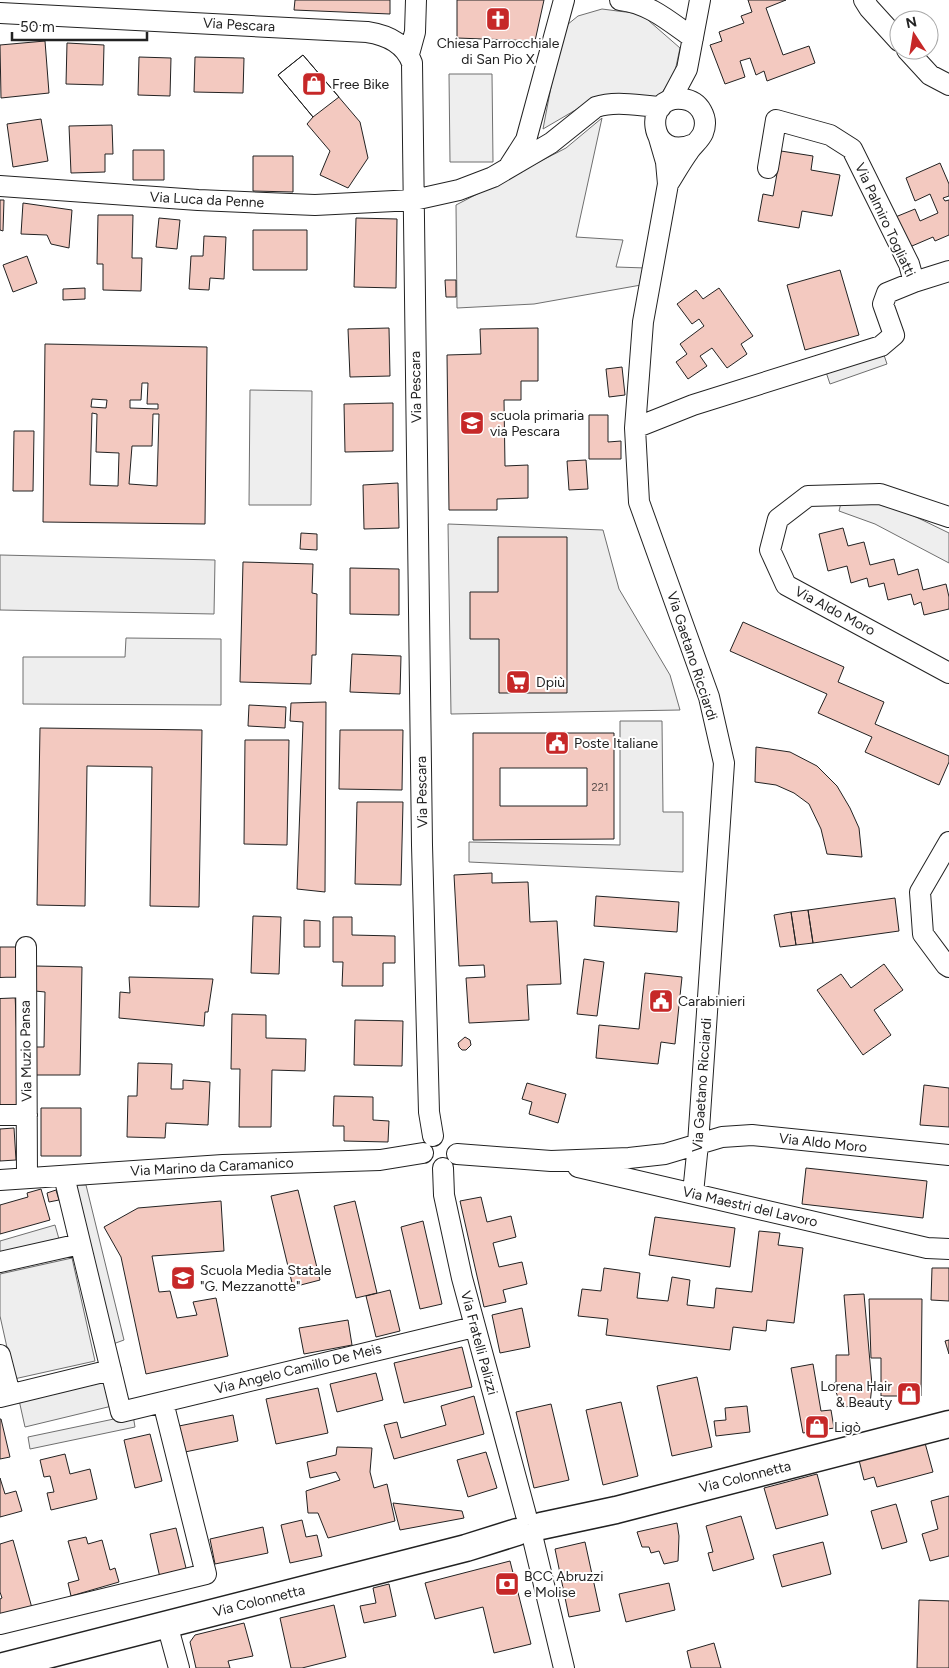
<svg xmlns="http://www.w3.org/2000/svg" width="949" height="1668" viewBox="0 0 949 1668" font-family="Figtree,sans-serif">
<rect width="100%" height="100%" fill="#fff"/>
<path fill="#eee" stroke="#6f6f6f" d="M602,9L641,14L680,48L674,76L658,98H596L543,129L562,29L578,16Z
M449,74H492L493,162H450Z
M602,118L576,237L623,240L616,267L646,268L641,285L534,304L457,308L456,205L566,148Z
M250,390L312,391L311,505H249Z
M875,501L914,516L949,533V563L875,524L839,511L841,503Z
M126,638L221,639V705L23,704V657H125Z
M72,1258L95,1361L14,1379L0,1316V1274Z"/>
<path fill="#ededed" stroke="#6f6f6f" d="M883,352L887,364L830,384L826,372Z
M448,524L603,530L619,589L670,675L680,710L451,714Z
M0,555L215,560L214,614L0,610Z
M620,721H662L663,812H683V872L469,862V842L620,845Z
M71,1185H86L124,1340L113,1344Z
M55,1225L59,1239L0,1256V1241Z
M106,1379L112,1406L25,1427L19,1400Z
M133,1415L135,1427L30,1449L28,1437Z"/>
<path fill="#f3c9c0" stroke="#222" fill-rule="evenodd" d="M295,0H390V14L294,10Z
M457,0H544L535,41L457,38Z
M748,0H786L766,8L783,55L809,46L815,63L767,81L764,71L756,75L750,58L740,61L745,77L725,84L710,45L722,41L719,32L744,23L741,16L752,12Z
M45,41L49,93L1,98L0,45Z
M67,43L104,45L103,85L66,84Z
M303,55L360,122L368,158L348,188L320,175L330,151L307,124L313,117L278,75Z
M303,55L339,97L313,117L278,75Z
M139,57L171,58L170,96L138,95Z
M195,57L244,58L243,93L194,92Z
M41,119L48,161L13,167L7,124Z
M112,125L113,154H105V172L71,173L69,126Z
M133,150H164V180H133Z
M781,151L813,156L811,170L840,175L832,216L802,211L799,228L758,221L763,194L773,196Z
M253,156H293V192L253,191Z
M940,163L949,184V196L943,198L945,201L949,200V235L935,241L933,237L905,249L893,218L915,209L920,221L938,213L930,194L915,201L906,178Z
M0,200H4L3,231L0,230Z
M23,203L72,210L69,248L51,244L47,235L21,234Z
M98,215H133L132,258H142L141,291L103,290V264H97Z
M159,218L180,220L177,249L156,247Z
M356,218L397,219L396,288L354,287Z
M253,230H307V270H253Z
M204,236L226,237L224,279L210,278L209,290L189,289L191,256H203Z
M27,256L37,283L13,292L3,265Z
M840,270L859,335L805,350L787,285Z
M445,280H456V297H446Z
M85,288V299L63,300V289Z
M719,288L753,336L741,344L747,354L727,368L712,348L700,356L707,366L688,379L676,362L687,354L680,344L704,326L699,319L692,324L677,304L696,290L703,299Z
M389,328L390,376L350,377L348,329Z
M538,328V381H521V400H504L505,466L528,465V498L497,499V510H449L447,355L481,354L480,329Z
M45,344L207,347L205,524L43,522ZM142,383H148L147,404H158V409L130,408V400H141ZM92,399L107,400L106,408L91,407ZM92,413L97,414L96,452L119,453L118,486L90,485ZM153,414H159L157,486L129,484L132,446H152Z
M622,367L625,395L609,397L606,369Z
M393,403V451L345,452L344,404Z
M589,415H608V442L621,441V459H589Z
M14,431H34L33,491H13Z
M586,460L588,489L569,490L567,461Z
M398,483L399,528L364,529L363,485Z
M843,528L848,546L864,542L870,565L894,559L898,575L918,569L923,590L946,584L949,597V609L924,615L921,602L914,605L911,594L888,600L884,583L869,587L867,578L851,583L847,566L828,571L819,534Z
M301,533L317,534V550L300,549Z
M498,537H567V693H499V639H470V592H498Z
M243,562L313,564L312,593L317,594L316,655H312L311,684L240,682Z
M350,568L399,569V615L350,614Z
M743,622L844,667L838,682L884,702L875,724L949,756V762L939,785L865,752L872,737L818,713L827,694L730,651Z
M352,654L401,656L400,694L350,692Z
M326,702L325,892L297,889L303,722L290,721L291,703Z
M249,705L286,707L285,728L248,726Z
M40,728L202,730L199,907L150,906L152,767L87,766L85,906L37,905Z
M340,730H403L402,790L339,789Z
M473,733H614V839L473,840ZM500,768H587V806H500Z
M245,740H289L287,845L244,844Z
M756,747L790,752L817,766L837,786L850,808L859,828L862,857L827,854L821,829L809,804L794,793L776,785L755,782Z
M357,802H403L401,885L355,884Z
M492,873V883L528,882L530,922L557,921L561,984L527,985L529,1020L469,1023L466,978L485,977L484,965L459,966L454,875Z
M596,896L679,902L677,932L594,926Z
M895,898L899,931L813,943L808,910Z
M808,910L813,943L796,945L791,912Z
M791,912L796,945L780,947L774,915Z
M253,916L281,917L279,974L251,973Z
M333,917H352V935L395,936V963H383V986H342L343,962H333Z
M304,920L320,921V947H304Z
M0,947H17L16,981H0Z
M584,959L604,962L597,1016L577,1014Z
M884,964L903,990L874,1010L891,1035L863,1055L817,990L841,974L851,988Z
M36,966L82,967L80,1075H35V1047H44L45,992L35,991Z
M645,973L682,977L675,1044L661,1042L658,1064L596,1058L599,1025L639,1029Z
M129,977L213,979L208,1012H205L204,1026L119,1018L120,992L130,993Z
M15,994L20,1107L0,1108V995Z
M232,1014L266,1015V1038L306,1039L305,1071L272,1070L271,1127H239L240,1069H231Z
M355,1020L403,1021L402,1066L354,1065Z
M465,1037L470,1040L471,1045L466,1050H462L459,1047L458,1043Z
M138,1063L172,1064L171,1089H183V1080L210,1082L208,1125L166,1123L165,1138L127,1137L128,1096H137Z
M527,1083L566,1094L558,1123L529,1114L532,1102L522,1099Z
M924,1085L949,1088V1127L920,1125Z
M334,1096L373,1097V1120L389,1121L388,1142L344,1141V1126H333Z
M41,1108H81V1156H41Z
M14,1128L16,1160L0,1161V1129Z
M806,1168L927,1181L923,1218L802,1204Z
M41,1189L50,1220L0,1234V1205L28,1197L27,1193Z
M56,1190L59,1200L49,1202L47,1193Z
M298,1190L320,1280L293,1287L271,1196Z
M481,1197L487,1222L511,1216L516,1237L493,1243L499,1267L522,1262L527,1284L503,1290L506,1302L484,1307L460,1201Z
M221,1201L224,1251L152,1256L159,1292L170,1291L177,1318L197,1315L193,1302L216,1298L228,1356L146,1374L121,1257L104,1227L138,1208Z
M355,1201L377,1293L356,1298L334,1206Z
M655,1217L735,1228L730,1267L649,1255Z
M423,1221L442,1304L420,1309L401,1227Z
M759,1231L780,1233L778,1245L803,1248L794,1323L767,1320L766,1331L733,1327L730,1350L606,1335L608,1319L578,1316L582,1289L601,1291L604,1268L640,1273L637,1298L668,1301L672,1277L690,1280L687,1305L714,1308L716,1288L752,1292Z
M932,1268H949V1301L931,1300Z
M390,1290L400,1331L376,1337L366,1296Z
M864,1294L872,1385L870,1404L860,1403L842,1408L833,1384L836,1382V1355H849L844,1295Z
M869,1299H922L921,1396H881V1358H871Z
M522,1308L530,1347L500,1353L492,1315Z
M348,1320L352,1345L304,1354L299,1328Z
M949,1340V1354L945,1341Z
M462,1347L472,1387L404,1403L394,1363Z
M813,1364L821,1411L831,1410L834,1428L803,1433L791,1368Z
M376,1373L383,1400L337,1412L330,1384Z
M697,1377L712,1447L672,1456L657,1386Z
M318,1388L328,1433L276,1444L266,1399Z
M474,1396L484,1434L394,1459L384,1425L397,1422L401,1438L446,1425L441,1406Z
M621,1402L638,1476L603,1485L586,1410Z
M551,1404L569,1480L534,1488L516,1412Z
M747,1406L750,1432L716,1436L714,1421L726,1420L725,1408Z
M233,1415L238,1441L185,1452L179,1426Z
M0,1419H1L10,1457L0,1459Z
M150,1434L162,1481L135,1488L124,1440Z
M925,1443L933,1472L877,1487L874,1477L864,1480L859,1460Z
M337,1447L372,1448L370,1472L374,1488L387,1484L395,1521L328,1538L318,1513H308L306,1491L340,1480L336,1472L310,1478L307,1462L336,1455Z
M486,1452L497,1488L468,1497L457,1460Z
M65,1454L70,1474L90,1469L97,1499L51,1510L47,1493L54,1492L50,1476L44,1477L40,1460Z
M817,1474L828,1515L776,1529L764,1488Z
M0,1478L5,1494L16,1491L22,1511L0,1517Z
M949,1496V1556L930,1561L922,1534L938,1529L931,1501Z
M393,1503L462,1511L464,1518L400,1530Z
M896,1504L907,1542L882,1549L871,1511Z
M741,1516L754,1559L713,1571L708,1553L713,1552L706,1526Z
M302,1520L306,1537L317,1535L322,1556L290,1563L281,1525Z
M677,1523L679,1536L678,1561L664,1564L659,1551L651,1553L649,1547H642L637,1532Z
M263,1527L268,1553L215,1564L210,1539Z
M176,1528L188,1576L161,1582L150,1534Z
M86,1537L88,1544L102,1540L110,1570L115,1568L119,1582L71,1596L68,1583L79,1580L68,1541Z
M13,1540L32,1608L0,1617V1599L2,1598L0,1592V1544Z
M585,1542L600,1611L569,1617L555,1549Z
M823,1542L831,1574L782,1587L773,1555Z
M510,1561L531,1644L494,1653L483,1607L435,1619L425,1583Z
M669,1583L675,1610L626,1622L619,1594Z
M389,1584L396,1616L364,1623L360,1606L376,1603L373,1588Z
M919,1600L949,1601V1668H917Z
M334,1605L346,1657L302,1668H291L280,1618Z
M244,1623L253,1656L228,1661L230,1668H196L190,1642L195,1635Z
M714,1643L721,1668H691L687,1651Z"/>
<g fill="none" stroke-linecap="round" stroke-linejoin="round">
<defs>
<path id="minor" d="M620,0C649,3 670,22 693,38
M864,0L869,8L899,41
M0,13L367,32C387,35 405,43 412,63L422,845L429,1112L433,1136
M907,50L930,75L949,85
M409,54L415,32L416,0
M671,99L687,69L700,0
M659,138L666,162L668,184L643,322L635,428L639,502L709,697L724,763L698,1144L693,1193
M510,165L526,140L564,0
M668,184C675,173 681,162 689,151C693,145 700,140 703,133C709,118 700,101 683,99C642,93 647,164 694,144
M0,186L198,200L315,205L414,200L459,190L493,177L551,143L596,107C616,100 640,106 661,107
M914,282L949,271
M635,428L693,405L881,346L894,335L883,304L887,293L914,282L909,264L852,149L830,135L776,120L768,168
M949,517L880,494L808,496L778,519L770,550L786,585L949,673
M949,842L920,892L923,934L946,965L949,967
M26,947L27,1178
M0,988L25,987
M0,1115H27
M457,1154L551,1161L629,1158L665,1154L722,1137L752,1135L949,1155
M578,1167L927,1248L949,1249
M443,1168L444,1195L462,1278L526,1515
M64,1176L121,1412L474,1327
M0,1180L223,1165L380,1160L423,1153
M0,1262L80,1244
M0,1355L10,1394
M0,1397L111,1370
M533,1539L564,1668
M0,1624L206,1574L163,1402
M167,1624L179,1668"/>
<path id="major" d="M541,1526L616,1510L949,1424
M0,1667L466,1548L517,1532"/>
</defs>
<use href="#minor" stroke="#222" stroke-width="22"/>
<use href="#major" stroke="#222" stroke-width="29"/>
<use href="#minor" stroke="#fff" stroke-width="20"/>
<use href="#major" stroke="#fff" stroke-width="26"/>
</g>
<defs>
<symbol id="church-square" viewBox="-11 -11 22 22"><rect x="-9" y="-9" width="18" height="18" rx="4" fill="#c62828" stroke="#fff"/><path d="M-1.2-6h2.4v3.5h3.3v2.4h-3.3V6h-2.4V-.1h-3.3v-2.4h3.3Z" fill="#fff"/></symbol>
<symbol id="shop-square" viewBox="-11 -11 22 22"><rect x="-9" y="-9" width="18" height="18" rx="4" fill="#c62828" stroke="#fff"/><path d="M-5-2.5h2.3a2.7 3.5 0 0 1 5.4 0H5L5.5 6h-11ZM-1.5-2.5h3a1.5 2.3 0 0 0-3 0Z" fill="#fff"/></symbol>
<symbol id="school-square" viewBox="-11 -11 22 22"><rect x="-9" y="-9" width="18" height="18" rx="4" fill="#c62828" stroke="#fff"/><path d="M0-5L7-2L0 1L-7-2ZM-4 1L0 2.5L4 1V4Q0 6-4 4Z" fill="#fff"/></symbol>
<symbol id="supermarket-square" viewBox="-11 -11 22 22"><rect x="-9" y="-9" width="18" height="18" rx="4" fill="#c62828" stroke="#fff"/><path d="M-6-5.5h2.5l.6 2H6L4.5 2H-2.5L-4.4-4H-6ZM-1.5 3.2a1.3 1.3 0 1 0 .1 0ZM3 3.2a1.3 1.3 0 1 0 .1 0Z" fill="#fff"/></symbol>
<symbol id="civic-square" viewBox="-11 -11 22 22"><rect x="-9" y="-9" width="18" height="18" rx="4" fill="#c62828" stroke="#fff"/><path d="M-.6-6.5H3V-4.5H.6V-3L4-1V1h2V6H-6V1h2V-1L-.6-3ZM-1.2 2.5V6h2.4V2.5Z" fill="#fff"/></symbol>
<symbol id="bank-square" viewBox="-11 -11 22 22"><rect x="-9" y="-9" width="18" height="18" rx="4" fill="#c62828" stroke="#fff"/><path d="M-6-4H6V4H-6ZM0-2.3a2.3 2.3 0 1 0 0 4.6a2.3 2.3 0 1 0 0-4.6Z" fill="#fff"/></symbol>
</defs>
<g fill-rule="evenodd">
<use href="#church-square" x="484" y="5" width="28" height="28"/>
<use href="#shop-square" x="300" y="70" width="28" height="28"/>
<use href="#school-square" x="458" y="409" width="28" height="28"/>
<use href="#supermarket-square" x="504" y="668" width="28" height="28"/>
<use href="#civic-square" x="543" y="729" width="28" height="28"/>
<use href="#civic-square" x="647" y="987" width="28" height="28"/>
<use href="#school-square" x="169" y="1264" width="28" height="28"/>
<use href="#shop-square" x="895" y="1380" width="28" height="28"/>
<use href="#shop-square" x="803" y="1413" width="28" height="28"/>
<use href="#bank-square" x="493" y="1570" width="28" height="28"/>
</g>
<g text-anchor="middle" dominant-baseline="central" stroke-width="4" stroke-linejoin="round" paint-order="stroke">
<g font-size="11" fill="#564c4a">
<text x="600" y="787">221</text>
</g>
<g font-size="14" fill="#222" stroke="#fff">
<text transform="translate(239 25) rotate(3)">Via Pescara</text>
<text transform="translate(207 200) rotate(3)">Via Luca da Penne</text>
<text transform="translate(885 220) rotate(65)">Via Palmiro Togliatti</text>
<text transform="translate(416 387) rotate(-91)">Via Pescara</text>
<text transform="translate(835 611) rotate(28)">Via Aldo Moro</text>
<text transform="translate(692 656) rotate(72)">Via Gaetano Ricciardi</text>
<text transform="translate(422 792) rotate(-91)">Via Pescara</text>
<text transform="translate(26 1051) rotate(-91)">Via Muzio Pansa</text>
<text transform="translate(702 1085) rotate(-86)">Via Gaetano Ricciardi</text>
<text transform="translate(823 1143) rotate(6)">Via Aldo Moro</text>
<text transform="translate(212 1167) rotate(-3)">Via Marino da Caramanico</text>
<text transform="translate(750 1207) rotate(13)">Via Maestri del Lavoro</text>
<text transform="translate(479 1343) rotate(75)">Via Fratelli Palizzi</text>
<text transform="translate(298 1369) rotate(-14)">Via Angelo Camillo De Meis</text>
<text transform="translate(745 1477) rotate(-14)">Via Colonnetta</text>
<text transform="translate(259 1601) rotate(-14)">Via Colonnetta</text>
</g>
<g font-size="14" fill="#222" stroke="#fff" text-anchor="start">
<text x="498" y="43" text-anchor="middle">Chiesa Parrocchiale<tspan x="498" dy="16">di San Pio X</tspan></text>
<text x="332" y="84">Free Bike</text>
<text x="490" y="415">scuola primaria<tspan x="490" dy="16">via Pescara</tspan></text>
<text x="536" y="682">Dpiù</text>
<text x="574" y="743">Poste Italiane</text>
<text x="678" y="1001">Carabinieri</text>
<text x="200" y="1270">Scuola Media Statale<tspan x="200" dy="16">"G. Mezzanotte"</tspan></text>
<text x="892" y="1386" text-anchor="end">Lorena Hair<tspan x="892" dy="16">&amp; Beauty</tspan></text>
<text x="834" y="1427">Ligò</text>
<text x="524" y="1576">BCC Abruzzi<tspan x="524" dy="16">e Molise</tspan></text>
</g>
</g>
<g transform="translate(914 35) rotate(348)"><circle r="24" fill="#ffffff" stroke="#a7a7a7"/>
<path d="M0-4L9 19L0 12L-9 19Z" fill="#c62828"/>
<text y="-8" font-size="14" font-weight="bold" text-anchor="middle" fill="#222222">N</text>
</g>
<path d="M12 32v8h135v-8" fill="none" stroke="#222222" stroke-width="2.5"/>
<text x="20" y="32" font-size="15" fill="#222222" stroke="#ffffff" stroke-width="4" paint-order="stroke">50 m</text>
</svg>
